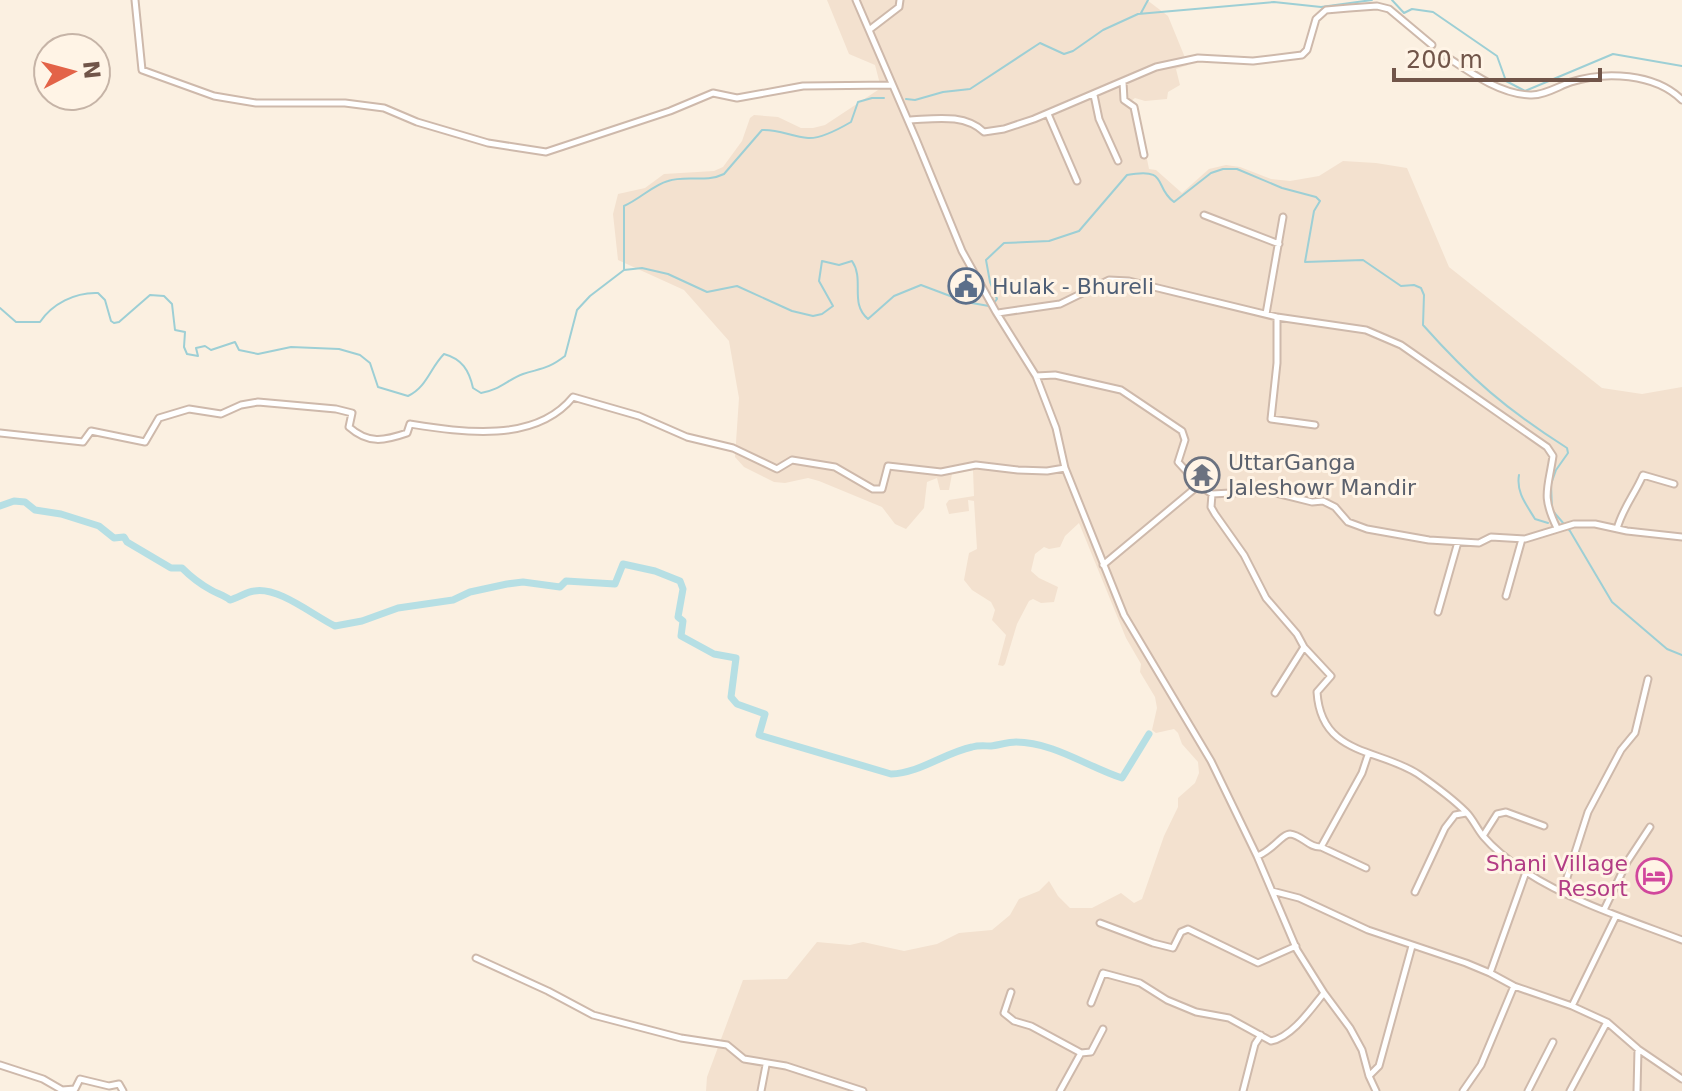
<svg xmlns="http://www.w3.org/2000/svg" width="1682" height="1091" viewBox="0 0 1682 1091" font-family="'DejaVu Sans',sans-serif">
<rect width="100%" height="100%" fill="#fbf0e1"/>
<path fill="#f3e1cf" d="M827,0H1147L1168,16L1188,65L1176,69L1180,85L1168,92L1167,99L1145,101L1135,98L1131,101L1136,105L1149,169L1156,170L1182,193L1209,169L1226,165L1240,167L1271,179L1290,181L1319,176L1343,161L1376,163L1407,168L1449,267L1602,388L1642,394L1682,387V1091H706L707,1077L743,980L787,979L817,942L850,945L863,942L904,951L937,944L959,933L992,930L1010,915L1019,899L1039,891L1049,881L1058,896L1070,908H1092L1121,893L1134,903L1142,899L1164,836L1178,807V798L1195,783L1199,773L1198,762L1182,744L1178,733L1174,729L1156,733L1152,730L1157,708L1155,697L1140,672L1141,664L1126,638L1079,523L1065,536L1060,547L1049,549L1044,547L1035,554L1031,571L1039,578L1058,587L1054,602L1041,603L1033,599L1029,601L1017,624L1005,664L1003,666L998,665L1006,635L992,620L995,610L991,602L972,590L964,580L969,553L977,549L974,501L968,500L969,511L949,514L946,504L949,500L974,496L973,470L952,474L949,490H940L937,478L927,482L924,508L906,529L895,524L882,507L819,481L808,478L785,483L774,482L744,467L735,457L739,398L729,341L684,290L618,260L613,214L618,194L645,188L664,174L714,171L723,167L742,141L750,118L754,115L778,117L801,128H813L825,125L881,88L875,65L849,54Z"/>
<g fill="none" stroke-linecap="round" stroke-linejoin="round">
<path stroke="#9dcfd5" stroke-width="2" d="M1392,0L1404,13L1412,9L1433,12L1497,56L1506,81L1525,91L1613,54L1682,66
M1141,13L1148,0
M906,99L915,100L943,92L970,89L1040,43L1064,54L1073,51L1103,30L1138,14L1274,2L1321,7L1372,0
M624,269V206C640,199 653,185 668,181C686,175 706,183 724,174L762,130C779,129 792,137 808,138C821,139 839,129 851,122L858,102L872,98H884
M994,303L997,299L990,282L986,260L1004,243L1049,241L1079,231L1127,175C1170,167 1153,187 1174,202L1211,173L1223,169H1237L1282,188L1316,197L1320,201L1314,211L1305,262L1363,260L1401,286L1414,285L1421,288L1424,295L1423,325C1470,378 1507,410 1567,448L1568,453L1556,470L1551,484L1552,510L1570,531L1612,602L1667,649L1682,655
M0,308L16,322H40C52,304 75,292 98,293L105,300L111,321L114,323L119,322L150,295L164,296L172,304L175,330L185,332L184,347L187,354L198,356L196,348L205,346L211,350L235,342L239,350L258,354L291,347L339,349L360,355L370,363L378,387L408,396C427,387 430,368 444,354C462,359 469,370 473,388L481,393C500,390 507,380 523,374C542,368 548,369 565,356L577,310L590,296L624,270L642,268L668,274L707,292L737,286L792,311L813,316L822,314L833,306L819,281L822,261L839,265L852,261C865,280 849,303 868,319L894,296L921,285L966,302L989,306
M1519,475C1516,492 1526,504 1535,519L1548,523"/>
<path stroke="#b6dfe4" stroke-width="7" d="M0,506L14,501L25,502L35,510L61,514L99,526L114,538L124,537L127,542L171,568H182C191,577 200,584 211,590C218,594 224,595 230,600C238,598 246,592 254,591C278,586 314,616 335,626L362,621L398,608L453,600L470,592L507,584L523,582L560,587L566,581L615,584L623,564L655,571L680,581L683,589L678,617L683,621L681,636L714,654L736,658L731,697L737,704L765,714L759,735L891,774C920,773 944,753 972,747C979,745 985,746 991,746C999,745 1008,742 1016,742C1053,742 1088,767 1122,778L1149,734"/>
<defs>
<path id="minor" d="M135,0L142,70L214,96L256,103H345L384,108L417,122L488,143L546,152L670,111L713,93L737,98L803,86L892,85
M856,0L916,139L962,251L996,312L1036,376L1056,428L1065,468L1124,615L1211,761L1257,856L1297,950L1324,993L1350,1028L1362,1050L1369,1076L1376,1091
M869,30L899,7L900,0
M1447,57C1471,73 1500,94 1530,95C1543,96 1559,86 1571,82C1605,71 1655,73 1682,100
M1123,82L1124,100L1134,107L1144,155
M1094,95L1099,119L1118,161
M1048,114L1077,181
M908,120C934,119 964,113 984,132L1004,129L1034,119L1156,67L1198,58L1253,61L1302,55L1307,50L1316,19L1326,10L1349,8L1377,6L1389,9L1432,45
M1204,215L1279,244
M998,313L1060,304L1109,280L1129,281L1277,317L1366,330L1401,345L1547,447L1553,456C1548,490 1541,495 1557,528
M1266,314L1283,217
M1277,317V363L1271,419L1315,425
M1036,376L1055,375L1121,390L1182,431L1185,440L1178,462L1199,485
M0,433L83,442L91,431L145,442L159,418L189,409L221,414L241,405L258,402L336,409L352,413L349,427C368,444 384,441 407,433L410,424C461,432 535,444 573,397L639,416L687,437L733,448L777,469L792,460L835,467L873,489H882L888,466L941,472L976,465L1018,470L1047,471L1065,468
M1212,494L1268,491L1312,502L1323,501L1335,507L1348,522L1367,529L1429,540L1479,543L1491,537L1525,539L1574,524H1595L1627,531L1682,537
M1617,529C1622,509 1635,494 1643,475L1674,484
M1103,565L1199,485L1212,494L1211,507L1215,514L1244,555L1266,598L1297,634L1304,647L1331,676L1317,692C1321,756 1378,748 1418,774C1434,785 1452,798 1466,812C1473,819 1477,829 1483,836C1494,849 1512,863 1526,872C1570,901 1632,921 1682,940
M1506,596L1522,539
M1438,612L1458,542
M1275,693L1304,647
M1483,836L1497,814L1506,812L1544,826
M1321,847L1366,868
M1257,856C1270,853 1282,834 1290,834C1302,835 1309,848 1321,847L1362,773L1368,755
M1563,890L1588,812L1621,750L1635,733L1648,679
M1272,891L1299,898L1368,930L1466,963L1490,973L1514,986L1572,1006L1607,1022L1638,1049L1682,1079
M1415,892L1445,828L1455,815L1466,813
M1604,910L1627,862L1650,827
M1100,923L1153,943L1173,948L1181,932L1188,929L1258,963L1296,946
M476,958L548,991L593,1015L681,1038L727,1045L744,1059L786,1066L863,1091
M1490,973L1526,872
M1011,992L1004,1013L1014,1021L1031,1026L1081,1053
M1091,1003L1103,973L1140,983L1167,1000L1196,1012L1229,1018L1271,1041C1292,1037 1311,1009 1324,993
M1572,1006L1616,916
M0,1065L43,1079L62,1090L75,1089L80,1079L109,1086L119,1084L123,1091
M1370,1075L1379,1066L1412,946
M761,1091L766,1065
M1060,1091L1081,1053L1091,1052L1103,1029
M1243,1091L1255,1044L1261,1035
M1463,1091L1481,1065L1514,986
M1528,1091L1553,1042
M1570,1091L1607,1022
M1637,1091L1638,1049"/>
</defs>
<use href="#minor" stroke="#ceb9ab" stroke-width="9"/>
<use href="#minor" stroke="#fff" stroke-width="5"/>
</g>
<defs>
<symbol id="civic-ring" viewBox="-11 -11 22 22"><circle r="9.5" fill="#fff4e6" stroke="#5c6f8a" stroke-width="1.5"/><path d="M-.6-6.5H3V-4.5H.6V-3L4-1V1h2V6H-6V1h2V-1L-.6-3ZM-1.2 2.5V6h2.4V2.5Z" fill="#5c6f8a"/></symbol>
<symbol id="temple-ring" viewBox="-11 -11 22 22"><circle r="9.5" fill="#fff4e6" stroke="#6b7280" stroke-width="1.5"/><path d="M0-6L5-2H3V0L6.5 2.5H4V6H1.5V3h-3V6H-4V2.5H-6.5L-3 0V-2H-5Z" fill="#6b7280"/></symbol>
<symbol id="hotel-ring" viewBox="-11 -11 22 22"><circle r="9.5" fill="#fff4e6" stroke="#d1479c" stroke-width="1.5"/><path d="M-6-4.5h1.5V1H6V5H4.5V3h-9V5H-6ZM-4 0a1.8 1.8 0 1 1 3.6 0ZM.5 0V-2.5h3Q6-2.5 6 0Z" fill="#d1479c"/></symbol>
</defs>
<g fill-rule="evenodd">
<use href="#civic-ring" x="946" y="266" width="40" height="40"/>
<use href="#temple-ring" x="1182" y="455" width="40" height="40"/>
<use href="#hotel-ring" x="1634" y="856" width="40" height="40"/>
</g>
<g text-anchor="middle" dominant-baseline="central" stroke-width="6" stroke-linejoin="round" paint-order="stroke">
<g font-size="22" fill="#4e5e75" stroke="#fff4e6" text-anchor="start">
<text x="992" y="286">Hulak - Bhureli</text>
</g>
<g font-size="22" fill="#5b616d" stroke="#fff4e6" text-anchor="start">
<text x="1228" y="462">UttarGanga<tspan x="1228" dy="25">Jaleshowr Mandir</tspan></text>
</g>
<g font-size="22" fill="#b23c85" stroke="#fff4e6" text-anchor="end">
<text x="1628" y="863">Shani Village<tspan x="1628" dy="25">Resort</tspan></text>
</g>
</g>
<g transform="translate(72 72) rotate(84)"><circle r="38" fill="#fff4e6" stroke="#c6b4a7" stroke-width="2"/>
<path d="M0-6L14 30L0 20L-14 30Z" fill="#e36348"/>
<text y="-12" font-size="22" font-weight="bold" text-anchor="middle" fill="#715549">N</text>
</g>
<path d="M1394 68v12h206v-12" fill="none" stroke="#715549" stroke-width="4"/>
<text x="1406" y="68" font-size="24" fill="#715549" stroke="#fff4e6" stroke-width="6" paint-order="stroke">200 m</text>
</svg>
